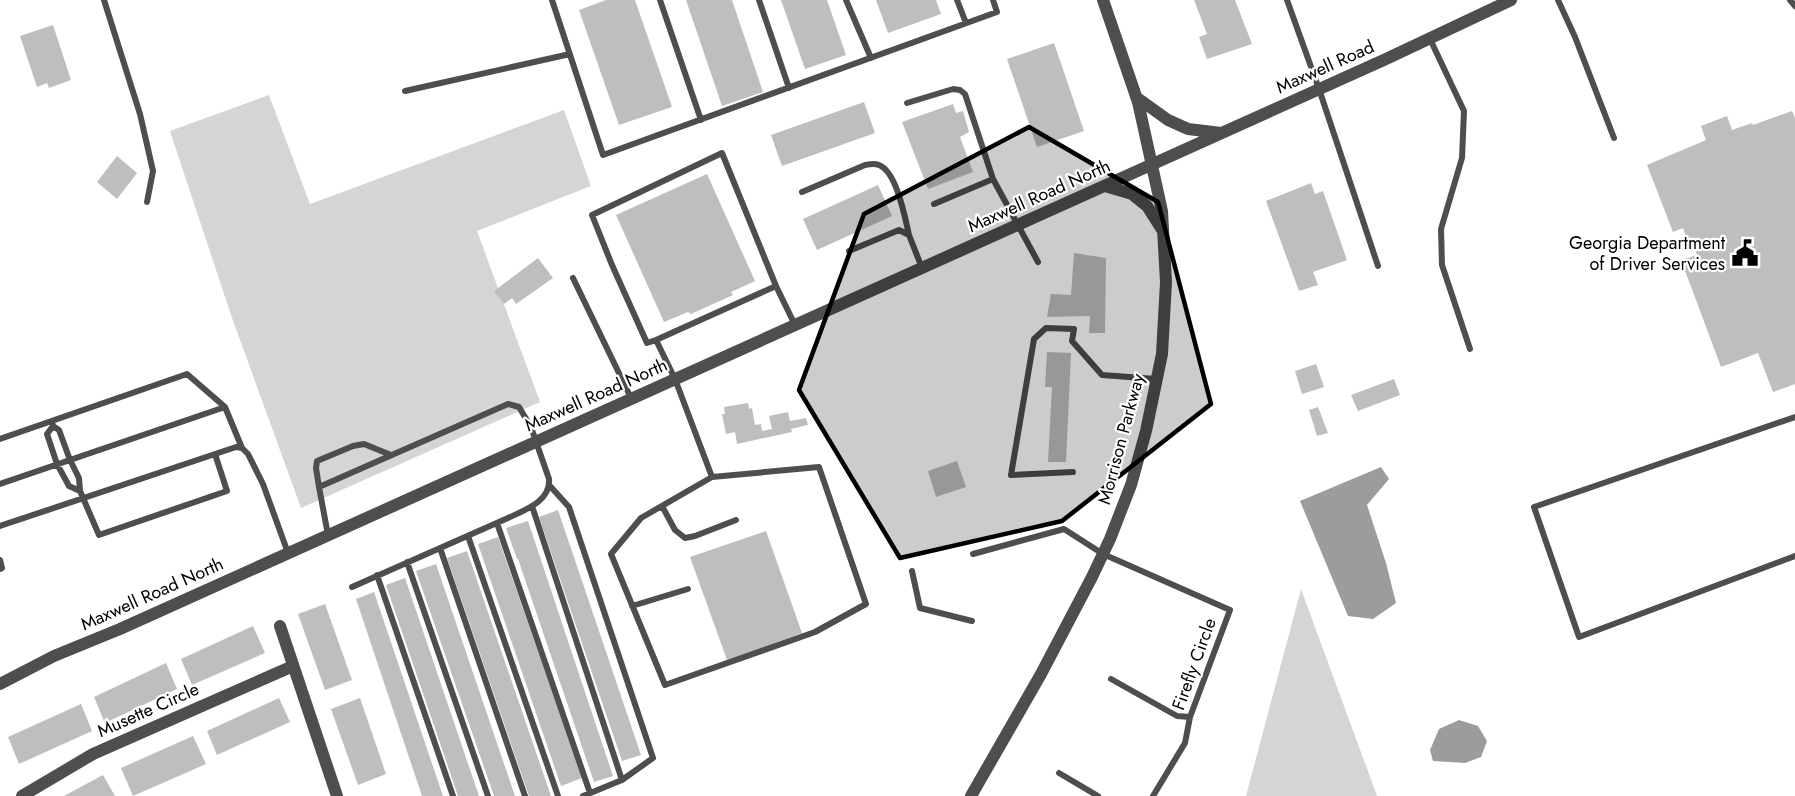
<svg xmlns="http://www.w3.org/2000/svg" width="1795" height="796" viewBox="0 0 1795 796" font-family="Jost,sans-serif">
<rect width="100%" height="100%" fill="#fff"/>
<path fill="#d5d5d5" d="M269,95L310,204L564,110L591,186L477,231L540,402L301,508L231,315L170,131Z
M1301,589L1377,796H1246Z"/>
<path fill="#9c9c9c" d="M1381,467L1389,479L1367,505L1386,563L1396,603L1373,619L1348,616L1300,501Z
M1459,720L1478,726L1487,741L1481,757L1465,763L1433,761L1430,750L1439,729Z"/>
<path fill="#bebebe" d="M606,0H635L672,107L619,125L579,10Z
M686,0H732L763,92L722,106Z
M781,0H827L846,55L805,69Z
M876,0H936L941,14L888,33Z
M1194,0H1235L1252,44L1207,59L1199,37L1207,34Z
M53,25L71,80L49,88L47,83L37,87L20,36Z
M1054,43L1084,131L1037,147L1007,59Z
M864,102L875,133L782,166L771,135Z
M953,104L956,113L963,111L969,132L960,137L973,172L928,189L902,122Z
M1792,111L1795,118V384L1773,392L1758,353L1721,367L1681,260L1697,255L1695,250L1691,251L1683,228L1673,232L1647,165L1706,140L1701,126L1727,116L1732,130L1752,123L1753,125Z
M117,156L137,173L117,199L97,182Z
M707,174L755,281L731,292L733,295L691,314L688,312L664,322L616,215Z
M1311,183L1315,194L1323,191L1347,260L1313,272L1318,285L1299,291L1266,201Z
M878,185L892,216L817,250L803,219Z
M1074,253L1106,258L1105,333H1089L1090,316L1047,317L1051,294L1071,295Z
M538,258L553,278L516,304L512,298L504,304L494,291Z
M1047,352L1071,353L1066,462H1048L1052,387H1045Z
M1316,364L1324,387L1302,394L1295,371Z
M1394,379L1400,395L1358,411L1351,395Z
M748,403L749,409L752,408L755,425L761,424L762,431L772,429L769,416L788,412L790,421L806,418L808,425L791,429L792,432L737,444L735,432L726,434L722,414H725L724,407Z
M1318,407L1328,433L1317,436L1309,410Z
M957,461L966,487L936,497L928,471Z
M558,510L641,755L622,761L539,517Z
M528,521L613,776L594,782L518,559H517L506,528Z
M766,531L802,633L727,660L690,557Z
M498,537L582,778L561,786L478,544Z
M467,551L551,796H529L447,558Z
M436,564L515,796H494L416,571Z
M405,578L479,796H458L386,585Z
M374,592L443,796H422L356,599Z
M325,604L352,680L325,690L298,614Z
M253,626L265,653L192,685L181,659Z
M166,663L177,689L105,723L94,697Z
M279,698L290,722L217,755L207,731Z
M360,698L386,774L358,785L331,709Z
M81,704L92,731L19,764L8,737Z
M193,736L206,764L133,796L121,768Z
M103,775L115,796H64Z"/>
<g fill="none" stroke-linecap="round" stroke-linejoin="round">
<path stroke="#4e4e4e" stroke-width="6" d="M104,0L140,114L153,171L147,202
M552,0L603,155L997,12L993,0
M660,0L701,120
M759,0L789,88
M846,0L871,58
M957,0L966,23
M1287,0L1319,89L1378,266
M1558,0L1575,37L1614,138
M1790,0L1795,6
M1430,39L1464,111L1462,158L1441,229L1442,265L1470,349
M405,91L570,54
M907,103L953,89L960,90L965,94L993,179L1038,262
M802,192L865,165C870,164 874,163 879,165C897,172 905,218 909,235
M934,204L993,179
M849,251L899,230L909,235L922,268
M573,278L631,398
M776,286L795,325
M656,340L776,286L722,153L592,215L612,265L647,343L656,340L675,379L712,477L819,467L866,604L815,632L665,685L611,554L641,518L712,477
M1795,417L1534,507L1579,637L1795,556
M52,421L53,426L59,430L70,460L79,478L80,491L99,535L227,491L215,454
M53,426L47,434L57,464L69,486L80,491
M0,439L187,374L225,407L242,448
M1073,472L1011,475L1034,339L1046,328L1074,329L1072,341L1102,375L1156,379
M0,484L225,407
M550,486L569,507L653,758L622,780
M319,487L316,468L317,461L353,446L364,444L391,455
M532,506L622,780L583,796
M662,506L675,530L685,538L695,536L736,520
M497,523L590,793
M0,526L236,447L242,448L248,454L263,484L288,553
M328,535L319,487L508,404L519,407L531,427L549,479C551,501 525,510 508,518L352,587
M468,536L558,796
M440,548L525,796
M973,554L1064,529L1103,554L1230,610L1190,717L1185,743L1153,796
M0,560L2,568L0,569
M407,562L488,796
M912,571L920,608L972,621
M377,575L453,796
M632,606L688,589
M1111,679L1177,716L1190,717
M1059,773L1098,796"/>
<path stroke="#4e4e4e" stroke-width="12" d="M280,626L337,796
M22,796L93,754L293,666"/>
<path stroke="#4e4e4e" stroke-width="12" d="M1136,97L1168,120L1188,129L1221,133
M1105,186L1132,194L1147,206L1163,231
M0,684L54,656L120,629L1386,59L1511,0
M971,796L1041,674L1092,577L1110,539L1131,485L1146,431L1162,354L1166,282L1162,211L1138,102L1103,0"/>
</g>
<path fill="#000" fill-opacity="0.2" stroke="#000" stroke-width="4.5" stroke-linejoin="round" d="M1029,127L1158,202L1211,404L1062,521L900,558L799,390L864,214Z"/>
<defs>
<symbol id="civic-bare" viewBox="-9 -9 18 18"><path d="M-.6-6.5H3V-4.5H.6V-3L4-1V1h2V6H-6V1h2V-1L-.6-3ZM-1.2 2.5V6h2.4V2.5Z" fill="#000" stroke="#fff" stroke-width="2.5" paint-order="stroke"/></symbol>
</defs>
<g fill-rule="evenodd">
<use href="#civic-bare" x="1726" y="234" width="38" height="38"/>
</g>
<g text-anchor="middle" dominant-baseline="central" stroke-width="4.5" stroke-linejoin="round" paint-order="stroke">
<g font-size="18" fill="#000" stroke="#fff">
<text transform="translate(1325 67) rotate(-24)">Maxwell Road</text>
<text transform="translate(1039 196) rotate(-24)">Maxwell Road North</text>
<text transform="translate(596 395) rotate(-24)">Maxwell Road North</text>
<text transform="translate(1121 439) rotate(-75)">Morrison Parkway</text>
<text transform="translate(152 594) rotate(-24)">Maxwell Road North</text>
<text transform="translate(1194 664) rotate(-70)">Firefly Circle</text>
<text transform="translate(148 710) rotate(-24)">Musette Circle</text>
</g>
<g font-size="18" fill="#000" stroke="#fff" text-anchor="end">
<text x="1725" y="243">Georgia Department<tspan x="1725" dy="21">of Driver Services</tspan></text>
</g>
</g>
</svg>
